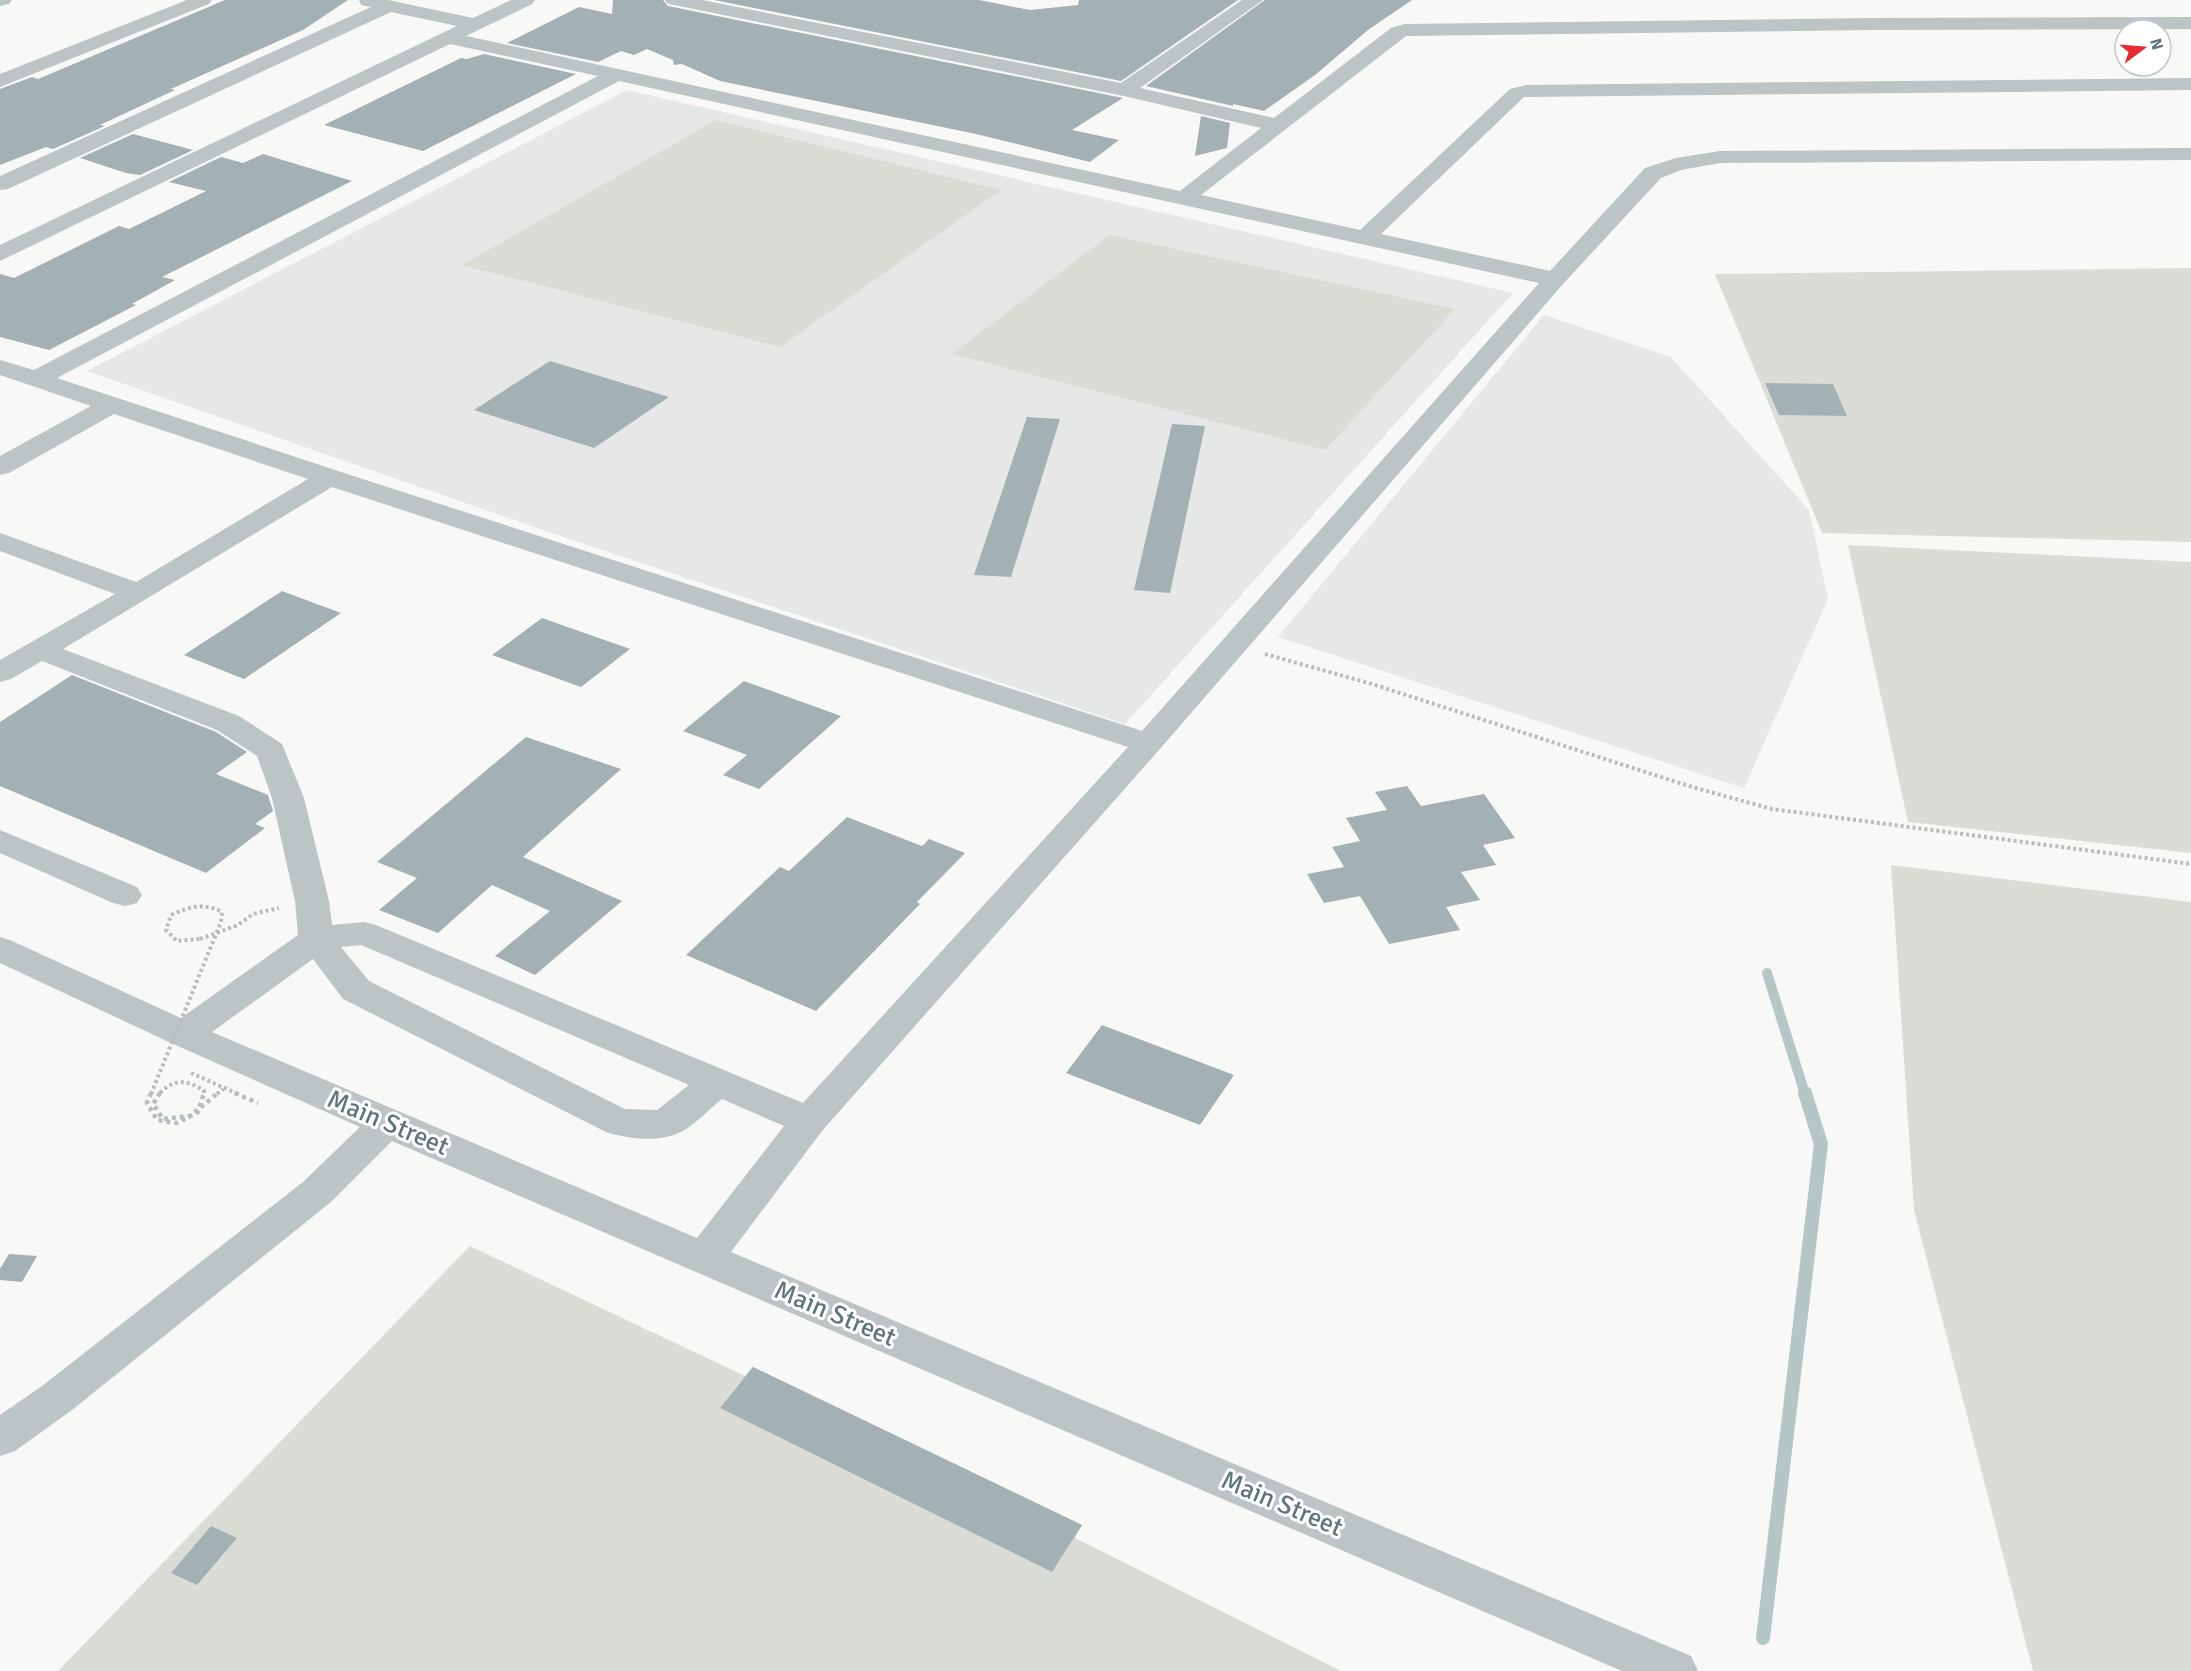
<svg xmlns="http://www.w3.org/2000/svg" width="2191" height="1671" viewBox="0 0 2191 1671" font-family="Signika,sans-serif">
<rect width="100%" height="100%" fill="#f8f8f6"/>
<path fill="#e6e8e7" d="M627,90L1513,293L1125,724L560,536L87,371Z
M1544,315L1671,357L1809,510L1828,599L1744,788L1278,637Z"/>
<path fill="#daddd5" d="M716,120L1001,190L780,347L462,265Z
M1110,235L1455,309L1325,450L952,354Z
M2191,268V542L1822,533L1715,274Z
M1848,545L2191,562V853L1908,822Z
M1891,865L2191,902V1671H2033L1914,1210Z
M470,1246L745,1376L753,1367L1082,1525L1075,1538L1341,1671H58Z"/>
<g fill="none" stroke-linecap="round" stroke-linejoin="round">
<path stroke="#b4c6c6" stroke-width="10" d="M1767,973L1805,1094"/>
<path stroke="#b4c6c6" stroke-width="14" d="M1763,1638L1821,1144L1805,1093"/>
</g>
<path fill="#a3b1b4" d="M225,0H348L303,30L171,89L175,90L100,125L105,126L53,149L46,147L0,165V89L32,77L38,79Z
M613,0H663L668,6L1123,98L1072,130L1119,140L1090,162L976,134L720,81L682,64L674,65L673,60L647,49L634,55L621,51L598,62L507,43L579,7L612,14Z
M714,0H979L1030,10L1078,5L1079,0H1238L1121,81Z
M1265,0H1412L1368,30L1315,75L1264,111L1233,104V106L1146,86Z
M484,54L576,74L423,151L324,125L461,58L467,59Z
M1201,116L1230,123L1227,148L1195,156Z
M133,134L193,150L140,175L126,173L80,158Z
M263,154L352,181L162,277L175,280L132,304L136,305L49,350L0,337V274L14,278L119,226L129,229L206,191L169,182L221,157L243,163Z
M550,361L669,397L594,448L474,410Z
M1765,383L1833,384L1847,416L1779,415Z
M1027,417L1060,419L1011,577L974,575Z
M1172,424L1205,426L1170,593L1134,590Z
M282,591L341,613L244,679L184,655Z
M542,618L630,649L581,687L492,655Z
M72,675L216,732L247,752L216,774L268,795L273,811L255,824L265,828L206,873L0,786V722Z
M744,681L841,716L759,789L723,775L747,755L683,731Z
M526,737L621,769L523,857L622,901L535,975L495,956L550,911L492,885L438,933L379,910L417,878L377,862Z
M1407,786L1421,806L1484,794L1515,838L1483,845L1496,865L1461,872L1480,900L1446,907L1460,930L1389,944L1360,896L1324,903L1307,874L1344,867L1332,847L1360,841L1346,818L1387,810L1375,792Z
M847,817L922,846L929,839L965,853L917,902L920,904L816,1011L686,955L780,867L789,871Z
M1102,1025L1234,1075L1200,1125L1066,1073Z
M9,1254L37,1256L22,1282L0,1280V1269Z
M753,1367L1082,1525L1052,1572L720,1408Z
M211,1526L237,1538L197,1585L171,1573Z"/>
<g fill="none" stroke-linecap="round" stroke-linejoin="round">
<path stroke="#b7bdbe" stroke-width="4" stroke-dasharray="3 3" stroke-linecap="butt" d="M1265,654L1372,684L1692,787L1772,809L2191,864
M200,939L238,925L253,914L279,908
M191,1073L238,1094
M217,1094L223,1089"/>
<path stroke="#b7bdbe" stroke-width="4.5" stroke-dasharray="4 4" stroke-linecap="butt" d="M160,1093L153,1104L163,1119L190,1116L218,1093
M235,1093L258,1103"/>
<path fill="#bcc4c6" fill-rule="evenodd" d="M0,0H12L9,4L0,6Z
M187,0H212L209,4L0,87V74Z
M359,0H388L473,18L511,0H535L532,4L466,36L1180,191L1261,128L1124,96L674,5L668,4L665,0H702L1121,83L1242,0H1263L1140,88L1274,118L1391,28L1404,24L1871,18L2191,17V29L1871,30L1406,36L1201,195L1360,230L1510,89L1526,85L2191,78V90L1524,97L1381,234L1550,271L1645,168L1676,158L1720,151L2191,148V160L1720,163L1681,170L1661,178L1563,284L1159,750L822,1131L731,1252L1691,1656L1698,1671H1622L392,1141L331,1202L72,1410L15,1451L0,1456V1415L42,1386L303,1182L360,1127L171,1043L0,963V937L12,941L181,1018L298,935L295,901L272,798L257,756L217,730L42,661L11,679L0,682V660L115,594L0,551V533L136,582L308,479L114,414L9,473L0,475V456L91,406L0,375V360L34,370L598,76L450,44L0,261V245L457,26L391,12L8,189L0,190V176L371,7L361,5ZM619,81L1539,283L1142,731L338,471L57,378ZM332,487L1128,747L803,1103L376,925L364,922L332,925L329,901L304,798L282,744L239,716L63,649ZM361,945L689,1085L657,1110L625,1109L369,981L341,947ZM313,959L343,999L606,1132C628,1139 658,1143 681,1132C695,1125 709,1109 722,1099L784,1126L697,1238L212,1032Z
M0,830L137,887L142,895L137,903L125,906L113,903L0,853Z"/>
<path stroke="#b7bdbe" stroke-width="4" stroke-dasharray="3 3" stroke-linecap="butt" d="M160,1093C175,1078 188,1080 204,1091L203,1094
M151,1094L221,922L222,912C204,902 189,907 171,915L166,930L177,941L200,939"/>
<path stroke="#b7bdbe" stroke-width="4.5" stroke-dasharray="4 4" stroke-linecap="butt" d="M151,1093L147,1103L157,1120L177,1123L198,1112L204,1093"/>
</g>
<g text-anchor="middle" dominant-baseline="central" stroke-width="6" stroke-linejoin="round" paint-order="stroke">
<g font-size="26" fill="#5e767b" stroke="#fff">
<text transform="translate(388 1123) rotate(23)">Main Street</text>
<text transform="translate(835 1314) rotate(23)">Main Street</text>
<text transform="translate(1282 1504) rotate(23)">Main Street</text>
</g>
</g>
<g transform="translate(2143 48) rotate(74)"><circle r="28" fill="#ffffff" stroke="#bfc8ca" stroke-width="1.5"/>
<path d="M0-4.5L10 22L0 15L-10 22Z" fill="#e32b31"/>
<text y="-9" font-size="16" font-weight="bold" text-anchor="middle" fill="#5e767b">N</text>
</g>
</svg>
